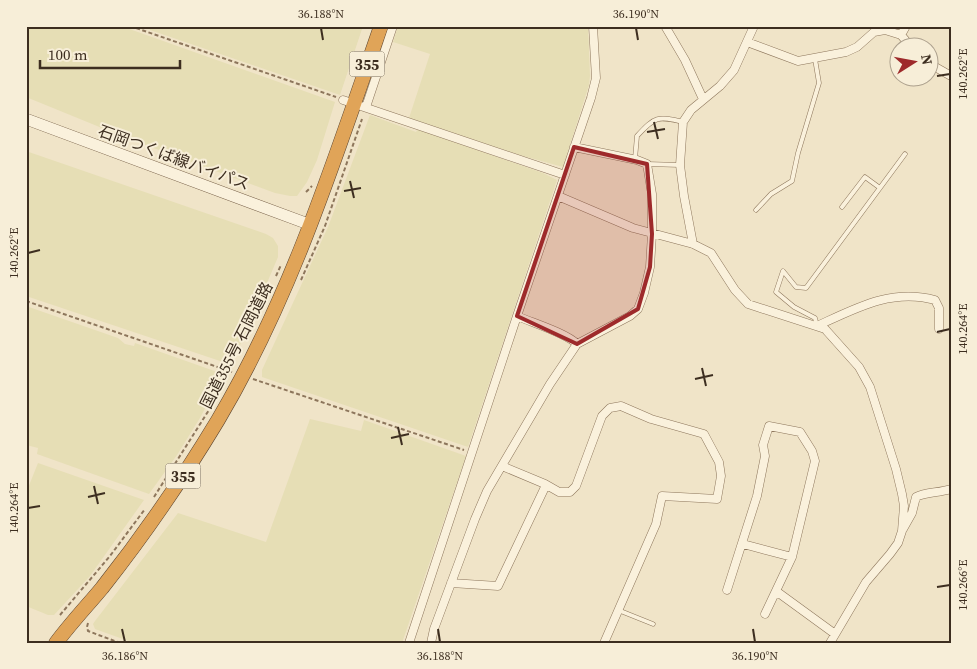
<svg xmlns="http://www.w3.org/2000/svg" width="977" height="669" font-family="'Source Serif 4','Noto Sans JP',serif">
<style>
.farmland{fill:#e6deb5}
.lines{fill:none;stroke-linecap:round;stroke-linejoin:round}
.lane-casing{stroke:#8d765c;stroke-width:5}
.street-casing{stroke:#8d765c;stroke-width:9}
.secondary-casing{stroke:#6f573f;stroke-width:12}
.highway-casing{stroke:#5b4430;stroke-width:15}
.path{stroke:#8d765c;stroke-width:2;stroke-dasharray:4 2.5;stroke-linecap:butt}
.lane{stroke:#faf1dc;stroke-width:4}
.street{stroke:#faf1dc;stroke-width:8}
.secondary{stroke:#faf1dc;stroke-width:11}
.highway{stroke:#e0a458;stroke-width:14}
.marked{fill:#9e2a2b;fill-opacity:0.2;stroke:#9e2a2b;stroke-width:4;stroke-linejoin:round}
.ticks{fill:none;stroke:#3d2e20;stroke-width:2}
.labels{text-anchor:middle;dominant-baseline:central;stroke-width:4;stroke-linejoin:round;paint-order:stroke}
.shield{fill:#f7eed8;stroke:#756857;stroke-width:1}
.shield-label{font-size:15px;font-weight:bold;fill:#3d2e20}
.street-label{font-size:16px;fill:#3d2e20;stroke:#f7eed8}
.neatline{fill:none;stroke:#3d2e20;stroke-width:2}
.ticks-label{font-size:12px;text-anchor:middle;fill:#3d2e20}
</style>
<rect width="100%" height="100%" fill="#f0e4c8"/>
<path class="farmland" d="M26,26H121L335,102L317,160L307,182L297,196H290L275,193L124,137L26,97Z
M149,26H363L340,95L150,30Z
M398,26H588L590,76L589,85L563,167L516,154L409,118L430,54L393,42Z
M370,115L416,132L418,129L543,173L557,180L468,447L262,377V370L328,227Z
M26,151L266,234L273,238L278,246V257L245,335L232,361L229,364L26,296Z
M26,306L118,338L125,344L134,346L135,343L223,374L200,418L177,455L149,494L37,454L38,448L26,445Z
M310,419L361,431L364,420L466,456L402,643H134L95,629L93,624L95,621L178,513L266,542Z
M38,463L144,500L90,576L54,615H48L26,606V493Z"/>
<g class="lines">
<defs>
<path id="lane" d="M635,159L637,136C655,116 658,116 683,122
M647,164L680,165
M842,207L865,177L880,188
M756,210L771,194L792,181L798,153L819,83L815,59
M817,326L815,318L794,307L776,292L783,271L796,287L806,288L905,154
M618,610L653,624"/>
<path id="street" d="M665,26L685,60L703,99
M901,35L906,26
M747,42L798,61L846,52L857,47L874,32L885,30L901,35L912,48
M930,64L951,76
M343,100L565,175
M366,107L393,26
M558,196L633,228L693,244L711,253L735,290L748,304L825,329L859,367L870,387L896,469L902,494L904,506L902,531L898,543L890,554L866,582L830,643
M693,244L684,196L680,165L683,122L691,110L720,86L734,70L754,26
M517,316C533,323 566,333 577,344
M817,326C856,308 892,288 935,300L939,308V329
M502,466L545,484L559,492H570L576,486L602,416L610,408L621,406L651,419L704,434L719,462L721,476L717,499L662,496L656,524L604,643
M903,529L912,513L916,497C925,492 939,493 951,489
M743,544L792,557
M451,583L498,586L546,485
M727,590L757,496L765,456L763,445L769,426L800,432L812,451L815,461L792,557L765,614
M776,591L835,634
M409,643L517,316L591,98L596,78L593,26
M431,643L434,629L475,519L487,491L550,384L577,344L630,316L638,309L644,293L650,267L652,234V194L647,164L637,160L574,147"/>
<path id="secondary" d="M26,119L311,225"/>
<path id="highway" d="M56,643C70,624 87,606 102,588C144,535 183,478 218,420C291,297 334,161 381,26"/>
</defs>
<use href="#lane" class="lane-casing"/>
<use href="#street" class="street-casing"/>
<use href="#secondary" class="secondary-casing"/>
<use href="#highway" class="highway-casing"/>
<path class="path" d="M130,26L336,97
M306,192L312,186
M276,276L281,265
M301,280L325,226L362,119
M26,301L232,372
M253,379L464,450
M154,497L214,402
M60,615L110,556L145,509
M88,623L87,627L88,631L120,643"/>
<use href="#lane" class="lane"/>
<use href="#street" class="street"/>
<use href="#secondary" class="secondary"/>
<use href="#highway" class="highway"/>
</g>
<path class="marked" d="M574,147L647,164L652,234L650,267L638,309L577,344L517,316Z"/>
<path class="ticks" d="M321,28L323,40M636,28L638,40M937,76L950,74M654,122L658,139M647,132L665,129M350,181L354,198M344,191L361,188M28,253L40,250M937,332L950,329M702,368L706,386M695,379L713,375M398,427L402,445M391,438L409,434M94,486L98,504M88,497L105,493M28,508L40,506M937,587L950,585M122,629L125,642M438,629L440,642M753,629L755,642"/>
<g class="labels">
<g class="shield">
<rect x="349.5" y="51.5" width="35" height="25" rx="4"/>
<rect x="165.5" y="463.5" width="35" height="25" rx="4"/>
</g>
<g class="shield-label">
<text x="367" y="64">355</text>
<text x="183" y="476">355</text>
</g>
<g class="street-label">
<text transform="translate(174 157) rotate(20)">石岡つくば線バイパス</text>
<text transform="translate(236 345) rotate(-63)">国道355号 石岡道路</text>
</g>
</g>
<rect width="977" height="669" fill="none" stroke="#f7eed8" stroke-width="55"/>
<g transform="translate(914 62) rotate(79)"><circle r="24" fill="#f7eed8" stroke="#ada18e"/>
<path d="M0-4L9 19L0 12L-9 19Z" fill="#9e2a2b"/>
<text y="-8" font-size="14" font-weight="bold" text-anchor="middle" fill="#3d2e20">N</text>
</g>
<path d="M40 60v8h140v-8" fill="none" stroke="#3d2e20" stroke-width="2.5"/>
<text x="48" y="60" font-size="15" fill="#3d2e20" stroke="#f7eed8" stroke-width="4" paint-order="stroke">100 m</text>
<rect x="28" y="28" width="922" height="614" class="neatline"/>
<g class="ticks-label">
<text x="321" y="18">36.188°N</text>
<text x="636" y="18">36.190°N</text>
<text transform="translate(963 74) rotate(-90)" y="4">140.262°E</text>
<text transform="translate(14 253) rotate(-90)" y="4">140.262°E</text>
<text transform="translate(963 329) rotate(-90)" y="4">140.264°E</text>
<text transform="translate(14 508) rotate(-90)" y="4">140.264°E</text>
<text transform="translate(963 585) rotate(-90)" y="4">140.266°E</text>
<text x="125" y="660">36.186°N</text>
<text x="440" y="660">36.188°N</text>
<text x="755" y="660">36.190°N</text>
</g>
</svg>
